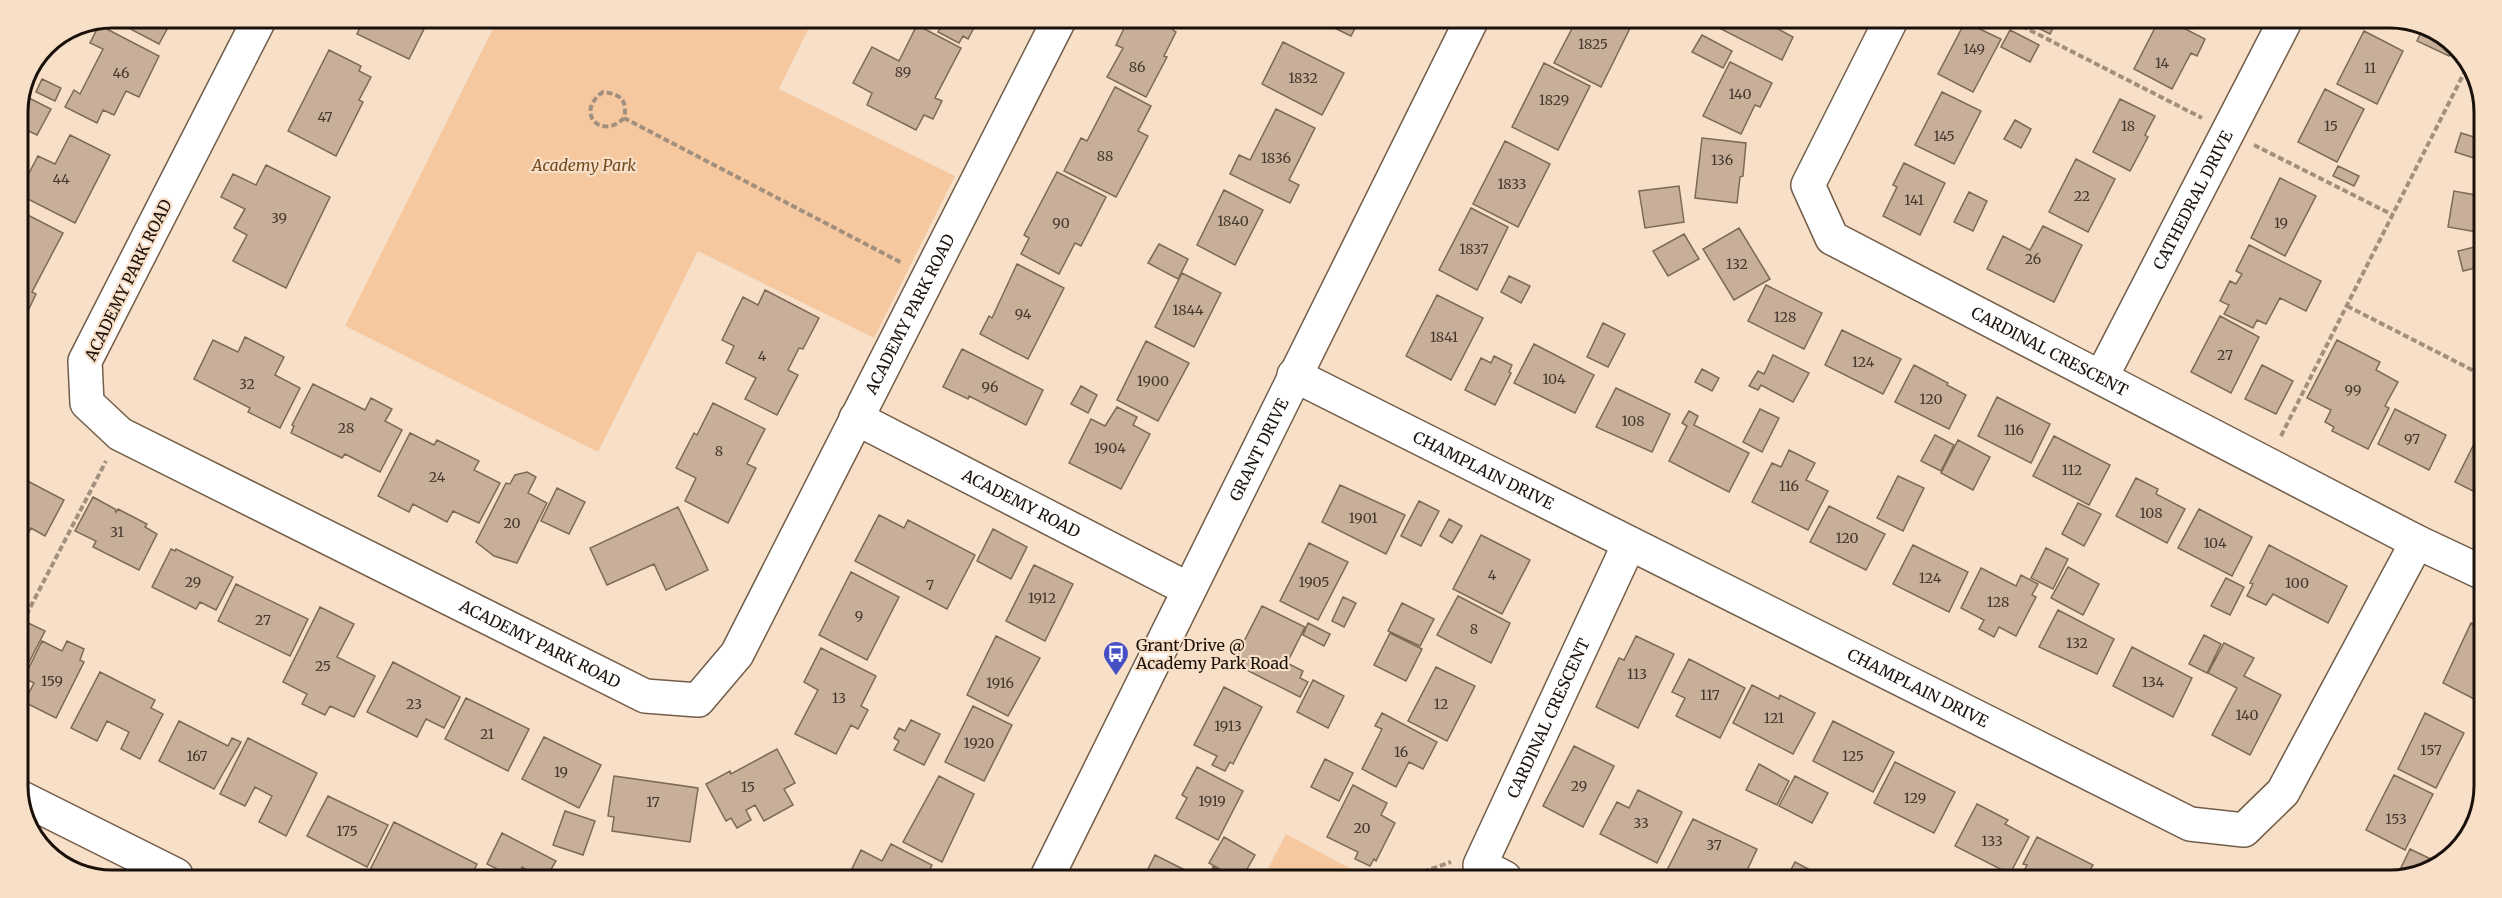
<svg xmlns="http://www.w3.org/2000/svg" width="2502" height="898" font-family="Merriweather,serif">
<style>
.green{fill:#f5c89f}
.building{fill:#c7af99;stroke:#7e6955;stroke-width:1.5}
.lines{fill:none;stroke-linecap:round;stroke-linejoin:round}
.minor-casing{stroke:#725d49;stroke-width:36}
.path{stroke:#a2907f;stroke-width:4;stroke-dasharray:6 3;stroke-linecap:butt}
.minor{stroke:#fff;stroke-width:33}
.labels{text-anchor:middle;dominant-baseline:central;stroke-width:4.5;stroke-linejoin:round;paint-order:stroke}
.number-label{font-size:14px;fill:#45382e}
.park-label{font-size:16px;font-style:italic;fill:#744a1e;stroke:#f7dfc8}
.street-label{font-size:16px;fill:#1a110a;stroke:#f7dfc8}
.poi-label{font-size:16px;fill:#1a110a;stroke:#f7dfc8;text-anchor:start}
.rim{fill:none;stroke:#1a110a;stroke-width:3}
</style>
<rect width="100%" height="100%" fill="#f7dfc8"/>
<path class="green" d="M498,19H813L779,89L955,176L874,338L698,251L598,452L345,326Z
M1286,834L1368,878H1263Z"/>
<path class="building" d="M124,18H173L159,44L121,24Z
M364,19H429L409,59L357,34Z
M931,20H978L968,39L963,36L959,43L938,32L942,25Z
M1128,20H1178L1173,30L1176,32L1164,56L1167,57L1146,97L1107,77L1123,48L1116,45Z
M1320,21H1359L1351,36Z
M1576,21H1626L1632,24L1601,87L1554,63Z
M1725,21L1771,22L1769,24L1793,37L1782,60L1721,29Z
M1965,22L2001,39L1973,92L1938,74Z
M2026,22H2056L2050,34Z
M2158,22H2172L2205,39L2197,56L2191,53L2172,89L2134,69Z
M99,25L159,56L139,97L126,91L114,115L103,110L97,123L65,107L74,90L80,94L103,49L90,43Z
M917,25L961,48L935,98L942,101L933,119L924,115L916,130L867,105L872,93L853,83L872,47L899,61Z
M2424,26L2453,47L2449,56L2417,41Z
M2010,30L2039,45L2030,62L2001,47Z
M2364,31L2403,51L2377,104L2337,84Z
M1702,35L1732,51L1723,68L1692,52Z
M1283,42L1344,73L1322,115L1262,84Z
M329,50L361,66L359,71L371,77L359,100L363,102L336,156L288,131Z
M1730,62L1772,83L1760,107L1755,105L1741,134L1703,116Z
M1544,63L1590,86L1558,150L1512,127Z
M42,79L61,88L55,101L36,92Z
M1115,87L1151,106L1138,131L1148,136L1116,197L1064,171L1081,138L1087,141Z
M2325,89L2364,109L2337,162L2298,142Z
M1942,92L1981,111L1954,164L1915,145Z
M23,95L51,109L37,135L18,126V107Z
M2120,99L2155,116L2145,135L2148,137L2130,171L2093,152Z
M1276,109L1315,128L1289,180L1299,185L1290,203L1230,174L1239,155L1250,160Z
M2015,120L2031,129L2021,148L2004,139Z
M2461,133L2484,140L2483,161L2455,152Z
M70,135L110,155L75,223L18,194L38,156L55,164Z
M1702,138L1746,143L1743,176L1740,177L1737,203L1695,198Z
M1505,141L1550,164L1518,227L1473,204Z
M2076,159L2115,179L2088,232L2049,212Z
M1904,163L1945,183L1920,235L1883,216L1897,187L1893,185Z
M266,165L330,197L286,288L233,261L247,235L234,228L245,209L221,197L233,174L256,185Z
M2338,166L2359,176L2354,186L2333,176Z
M2480,169L2483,170V233L2448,227L2454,191L2476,195Z
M1057,172L1106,197L1081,246L1075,243L1059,274L1021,254L1029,238L1024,235Z
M2280,178L2316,196L2285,256L2251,238Z
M1679,186L1684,222L1645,228L1639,191Z
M1224,190L1263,210L1235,265L1197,245Z
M1969,192L1987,201L1973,231L1954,222Z
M1471,208L1508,227L1477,290L1439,270Z
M18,210L63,233L32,292L36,294L23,321L18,319Z
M2043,226L2082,245L2054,302L1987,269L2003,236L2030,250Z
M1739,228L1770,279L1734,300L1703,249Z
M1684,234L1699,259L1668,276L1653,251Z
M1159,244L1188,259L1178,279L1148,263Z
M2249,245L2321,281L2306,311L2280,298L2266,324L2257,320L2253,328L2224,314L2229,305L2220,301L2230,281L2236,284L2242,274L2236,271Z
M2483,245V266L2463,271L2458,251Z
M1017,264L1064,288L1028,359L980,334L989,316L992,318Z
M1182,273L1221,293L1194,347L1155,327Z
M1509,276L1530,286L1521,303L1501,292Z
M1766,285L1822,313L1804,349L1748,321Z
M765,290L819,318L803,349L799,348L788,370L798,375L777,415L745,399L756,378L726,363L734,346L722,340L743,297L758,305Z
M1437,295L1483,318L1451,380L1406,356Z
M2220,316L2259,337L2231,393L2191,372Z
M1603,323L1625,334L1608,367L1587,357Z
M1842,330L1901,359L1883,394L1825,365Z
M245,337L284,357L275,375L300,388L280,428L248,412L250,408L194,379L213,340L238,352Z
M2337,340L2380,362L2376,370L2398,382L2385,406L2389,408L2368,449L2332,431L2334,427L2325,422L2331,410L2307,398Z
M1146,341L1189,363L1158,421L1117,400Z
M1534,344L1594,375L1575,413L1514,383Z
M962,349L1043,390L1026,425L969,396L968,399L943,387Z
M1773,355L1809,373L1793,402L1761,385L1758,390L1749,386L1758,371L1764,374Z
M1494,356L1512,365L1509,372L1511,373L1495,405L1465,390L1481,358L1491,363Z
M1914,365L1948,383L1947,385L1966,395L1949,429L1895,402Z
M2262,365L2293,381L2276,414L2245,399Z
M1702,369L1719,378L1712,391L1695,382Z
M313,384L365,410L371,398L392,409L385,421L402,430L380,472L345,454L342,458L291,433L294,426L292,425Z
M1081,386L1097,395L1088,413L1071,404Z
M1616,388L1670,414L1652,452L1596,427Z
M1997,397L2050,424L2031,463L1978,436Z
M713,403L765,429L747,464L756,468L728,523L685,501L696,478L676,468L694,433L697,435Z
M1117,407L1137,417L1133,425L1150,434L1121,489L1069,463L1091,419L1105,426Z
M1760,409L1779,418L1762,452L1743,442Z
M2395,409L2446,435L2429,470L2378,444Z
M1689,411L1698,416L1694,425L1749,453L1729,492L1669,461L1687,426L1682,423Z
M410,433L434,445L437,440L479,461L474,470L500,483L479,523L453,511L447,522L413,504L409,512L378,496Z
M1935,435L1954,445L1941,471L1921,461Z
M2054,436L2110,465L2089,505L2033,476Z
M1958,440L1990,457L1973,490L1941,473Z
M2473,446L2481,450V495L2455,482Z
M1789,450L1815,463L1806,480L1828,491L1808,530L1752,502L1772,463L1781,467Z
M527,472L536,477L528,493L547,503L517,563L494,556L476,542L506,483L510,484L515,475Z
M18,476L64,500L45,536L31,528L23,543L18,541Z
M1898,476L1924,488L1903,531L1877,518Z
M2136,478L2158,489L2156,494L2185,509L2167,543L2116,516Z
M1340,485L1405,515L1386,554L1322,522Z
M557,488L585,502L569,534L541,521Z
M93,497L115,509L116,512L118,509L147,524L145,527L157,534L139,570L93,547L96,541L75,531Z
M1419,501L1439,511L1421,546L1401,536Z
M2078,503L2101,514L2084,546L2062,534Z
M1829,506L1885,534L1866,570L1810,542Z
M678,507L708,570L666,590L654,564L607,585L590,548Z
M2199,509L2252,537L2232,576L2178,548Z
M879,515L904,528L908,520L975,555L947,609L855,561Z
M1449,519L1462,526L1452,543L1440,536Z
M993,529L1027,547L1011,579L977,561Z
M1481,535L1530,560L1502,614L1453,589Z
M1309,543L1348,562L1318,620L1280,601Z
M1913,545L1968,572L1949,612L1893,584Z
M2269,545L2347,586L2328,623L2273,594L2266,605L2247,596L2253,584L2250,583Z
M2046,548L2068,559L2053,589L2031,578Z
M171,549L175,551L176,549L233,577L216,610L200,602L196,609L152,587Z
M1034,565L1073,584L1045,641L1006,621Z
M2068,567L2099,584L2083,615L2051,598Z
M1981,568L2016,586L2021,575L2038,584L2032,595L2036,597L2016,636L1999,627L1994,637L1979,629L1984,620L1961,608Z
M851,572L899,597L867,660L819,635Z
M2226,578L2244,587L2230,615L2211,606Z
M236,584L308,619L290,656L218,621Z
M1458,596L1510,623L1491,663L1437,635Z
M1343,597L1356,603L1344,627L1332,621Z
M1402,603L1434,619L1420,646L1388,631Z
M1262,606L1305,627L1287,663L1303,671L1300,678L1308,682L1300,697L1233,663Z
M320,607L354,624L337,657L375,676L354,717L330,706L325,715L302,704L307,694L283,682Z
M2058,610L2114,639L2097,674L2039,647Z
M24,621L45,631L26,668L18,665V632Z
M1308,623L1330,634L1324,646L1303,635Z
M2471,623L2480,628L2478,701L2443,683Z
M1390,633L1422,649L1406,681L1374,665Z
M2204,635L2221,644L2207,673L2189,664Z
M996,636L1040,658L1008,716L967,695Z
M1636,636L1674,654L1638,728L1596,707L1619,658L1624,660Z
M42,641L62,651L67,641L84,649L80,660L84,662L56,718L24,702L34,683L24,678Z
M2224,643L2254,658L2244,676L2281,695L2250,755L2212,735L2237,688L2208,673Z
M2132,647L2192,678L2173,717L2113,686Z
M821,648L876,676L861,706L868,710L858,729L851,725L836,754L795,734L818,690L804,682Z
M1689,659L1745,688L1720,738L1676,716L1685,698L1672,692Z
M393,662L460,697L444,728L426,719L417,737L367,712Z
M1436,667L1475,686L1447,741L1408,721Z
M100,672L155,700L151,708L163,714L140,759L121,749L129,732L107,721L97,741L71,728Z
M1313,680L1344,696L1328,728L1297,712Z
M1752,685L1779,699L1780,695L1815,713L1793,754L1733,723Z
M1224,687L1262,707L1233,764L1230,762L1225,771L1212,765L1217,756L1194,745Z
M466,698L529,729L508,771L445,739Z
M973,706L1012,725L984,781L945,762Z
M1382,713L1437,742L1423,769L1409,762L1396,787L1362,769L1382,729L1375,726Z
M2425,713L2464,733L2436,788L2398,769Z
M911,720L940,734L924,765L894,750L899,741L894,738L899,728L905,731Z
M179,721L228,746L232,738L241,742L214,789L159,761Z
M1833,721L1894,752L1873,792L1813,761Z
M544,737L601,765L579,808L522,779Z
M248,738L317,773L286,836L259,822L272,796L255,787L245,806L220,794Z
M1574,746L1614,766L1583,827L1543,806Z
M777,749L795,783L784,789L793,805L764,821L755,805L746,810L751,820L737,828L731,818L726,821L706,784L730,771L731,774Z
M1325,759L1353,773L1339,801L1311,787Z
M1895,762L1955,792L1934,833L1874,803Z
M1759,764L1789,781L1777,805L1746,790Z
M1197,767L1243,791L1218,840L1176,818L1187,798L1182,795Z
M2394,775L2433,794L2405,850L2366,830Z
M614,776L698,788L690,842L612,831L614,817L608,816Z
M939,776L974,794L942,862L903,842Z
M1795,776L1828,793L1812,823L1779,806Z
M1353,785L1387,803L1381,815L1395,823L1376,861L1374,859L1370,866L1355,859L1358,852L1327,837Z
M1638,790L1682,812L1657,863L1600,834L1617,802L1629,808Z
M328,796L388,825L367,867L307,836Z
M1977,804L2008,820L2005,824L2029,837L2010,874L1955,846Z
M565,811L595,821L583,855L553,845Z
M1693,819L1757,849L1743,879H1716L1719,872L1715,870L1710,879L1663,878Z
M394,822L477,864L471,876H411L401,871L398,876H367Z
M502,833L556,861L547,876H539L522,867L518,876H511L487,864Z
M1224,837L1255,855L1242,878H1235L1209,863Z
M2037,837L2093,865L2085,879H2020L2027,865L2023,864Z
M891,844L932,865L926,877H853L849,875L861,850L882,861Z
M2410,849L2439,863L2396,878Z
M1155,855L1193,874L1191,877H1144Z
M1795,862L1827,879H1786Z
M1213,867L1231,878L1208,877Z
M1756,871L1772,879H1752Z
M2108,871L2124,879H2103Z
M2345,871L2363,880H2340Z"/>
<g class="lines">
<defs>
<g id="minor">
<path id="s1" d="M260,18L85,361L87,403L120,434L645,696L698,700L737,654L1059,20"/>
<path id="s2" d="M1890,22L1808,185L1832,238L2417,542L2481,572"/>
<path id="s3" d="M1294,375L2190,824L2244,830L2283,792L2417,542"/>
<path id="s4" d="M2102,376L2284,23"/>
<path id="s5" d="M856,418L1188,589"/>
<path d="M20,797L176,875"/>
<path id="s6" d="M1047,877L1471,21"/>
<path id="s7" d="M1505,878L1480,865L1629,544"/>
</g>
</defs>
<use href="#minor" class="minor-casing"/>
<path class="path" d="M2014,22L2202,118
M624,118C601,141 574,112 603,92C620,94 628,100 624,118L902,263
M2254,145L2393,215
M2347,306L2482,375
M2281,436L2468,65
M18,631L106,461
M1406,878L1451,862"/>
<use href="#minor" class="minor"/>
</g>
<defs>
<symbol id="bus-pin" viewBox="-11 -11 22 30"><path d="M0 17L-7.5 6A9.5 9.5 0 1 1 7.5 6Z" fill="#4650c5" stroke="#f7dfc8"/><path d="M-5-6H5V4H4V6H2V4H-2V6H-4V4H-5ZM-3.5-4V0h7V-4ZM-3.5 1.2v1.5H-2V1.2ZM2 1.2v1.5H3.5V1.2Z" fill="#fff"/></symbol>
</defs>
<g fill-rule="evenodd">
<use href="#bus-pin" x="1101" y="639" width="30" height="40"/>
</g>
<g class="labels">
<g class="number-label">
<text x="1593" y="44">1825</text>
<text x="1974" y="49">149</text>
<text x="2162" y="63">14</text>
<text x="1137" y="67">86</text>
<text x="2370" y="68">11</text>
<text x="903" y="72">89</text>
<text x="121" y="73">46</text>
<text x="1303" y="78">1832</text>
<text x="1740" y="94">140</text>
<text x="1554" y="100">1829</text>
<text x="325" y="117">47</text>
<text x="2128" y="126">18</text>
<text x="2331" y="126">15</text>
<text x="1944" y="136">145</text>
<text x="1105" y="156">88</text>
<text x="1276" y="158">1836</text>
<text x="1722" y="160">136</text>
<text x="61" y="179">44</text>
<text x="1512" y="184">1833</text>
<text x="2082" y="196">22</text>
<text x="1914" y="200">141</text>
<text x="279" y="218">39</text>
<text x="1233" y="221">1840</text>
<text x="1061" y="223">90</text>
<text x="2281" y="223">19</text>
<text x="1474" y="249">1837</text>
<text x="2033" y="259">26</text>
<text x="1737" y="264">132</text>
<text x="1188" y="310">1844</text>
<text x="1023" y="314">94</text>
<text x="1785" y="317">128</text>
<text x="1444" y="337">1841</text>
<text x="2225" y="355">27</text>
<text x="762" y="356">4</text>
<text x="1863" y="362">124</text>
<text x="1554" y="379">104</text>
<text x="1153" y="381">1900</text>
<text x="247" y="384">32</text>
<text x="990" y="387">96</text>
<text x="2353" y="390">99</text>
<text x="1931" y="399">120</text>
<text x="1633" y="421">108</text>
<text x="346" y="428">28</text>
<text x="2014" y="430">116</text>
<text x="2412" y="439">97</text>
<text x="1110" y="448">1904</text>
<text x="719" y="451">8</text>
<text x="2072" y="470">112</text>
<text x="437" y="477">24</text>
<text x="1789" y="486">116</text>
<text x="2151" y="513">108</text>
<text x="1363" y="518">1901</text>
<text x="512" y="523">20</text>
<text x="117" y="532">31</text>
<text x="1847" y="538">120</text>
<text x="2215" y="543">104</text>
<text x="1492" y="575">4</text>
<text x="1930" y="578">124</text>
<text x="193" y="582">29</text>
<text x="1314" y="582">1905</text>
<text x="2297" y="583">100</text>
<text x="930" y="585">7</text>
<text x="1042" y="598">1912</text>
<text x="1998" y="602">128</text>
<text x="859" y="616">9</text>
<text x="263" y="620">27</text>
<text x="1474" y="629">8</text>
<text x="2077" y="643">132</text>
<text x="323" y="666">25</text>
<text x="1637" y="674">113</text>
<text x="52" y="681">159</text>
<text x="2153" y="682">134</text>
<text x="1000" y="683">1916</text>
<text x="1710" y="695">117</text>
<text x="839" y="698">13</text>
<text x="414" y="704">23</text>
<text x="1441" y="704">12</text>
<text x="2247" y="715">140</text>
<text x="1774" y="718">121</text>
<text x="1228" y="726">1913</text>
<text x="487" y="734">21</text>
<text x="979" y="743">1920</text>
<text x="2431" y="750">157</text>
<text x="1401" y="752">16</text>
<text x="197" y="756">167</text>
<text x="1853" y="756">125</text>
<text x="561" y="772">19</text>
<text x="1579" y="786">29</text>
<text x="748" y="787">15</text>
<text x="1915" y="798">129</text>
<text x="1212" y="801">1919</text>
<text x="653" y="802">17</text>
<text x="2396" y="819">153</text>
<text x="1641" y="823">33</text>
<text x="1362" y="828">20</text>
<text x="347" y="831">175</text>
<text x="1992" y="841">133</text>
<text x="1714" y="845">37</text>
</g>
<g class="park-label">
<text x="584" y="165">Academy Park</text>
</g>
<g class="street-label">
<text stroke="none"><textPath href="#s4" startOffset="198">CATHEDRAL DRIVE</textPath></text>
<text transform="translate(128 280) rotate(-64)">ACADEMY PARK ROAD</text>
<text stroke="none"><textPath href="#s1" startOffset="1554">ACADEMY PARK ROAD</textPath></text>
<text stroke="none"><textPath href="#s2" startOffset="486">CARDINAL CRESCENT</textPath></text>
<text stroke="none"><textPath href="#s6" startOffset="477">GRANT DRIVE</textPath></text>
<text stroke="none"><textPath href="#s3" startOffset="212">CHAMPLAIN DRIVE</textPath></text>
<text stroke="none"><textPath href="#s5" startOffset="186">ACADEMY ROAD</textPath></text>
<text stroke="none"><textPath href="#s1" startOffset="942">ACADEMY PARK ROAD</textPath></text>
<text stroke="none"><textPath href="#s3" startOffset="698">CHAMPLAIN DRIVE</textPath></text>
<text stroke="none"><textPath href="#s7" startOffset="190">CARDINAL CRESCENT</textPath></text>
</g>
<g class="poi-label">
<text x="1136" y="645">Grant Drive @<tspan x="1136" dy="18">Academy Park Road</tspan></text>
</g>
</g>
<path d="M0 0H2502V898H0ZM112 28H2390A84 84 0 0 1 2474 112V786A84 84 0 0 1 2390 870H112A84 84 0 0 1 28 786V112A84 84 0 0 1 112 28Z" fill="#f7dfc8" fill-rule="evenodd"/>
<path class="rim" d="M112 28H2390A84 84 0 0 1 2474 112V786A84 84 0 0 1 2390 870H112A84 84 0 0 1 28 786V112A84 84 0 0 1 112 28Z"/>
</svg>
